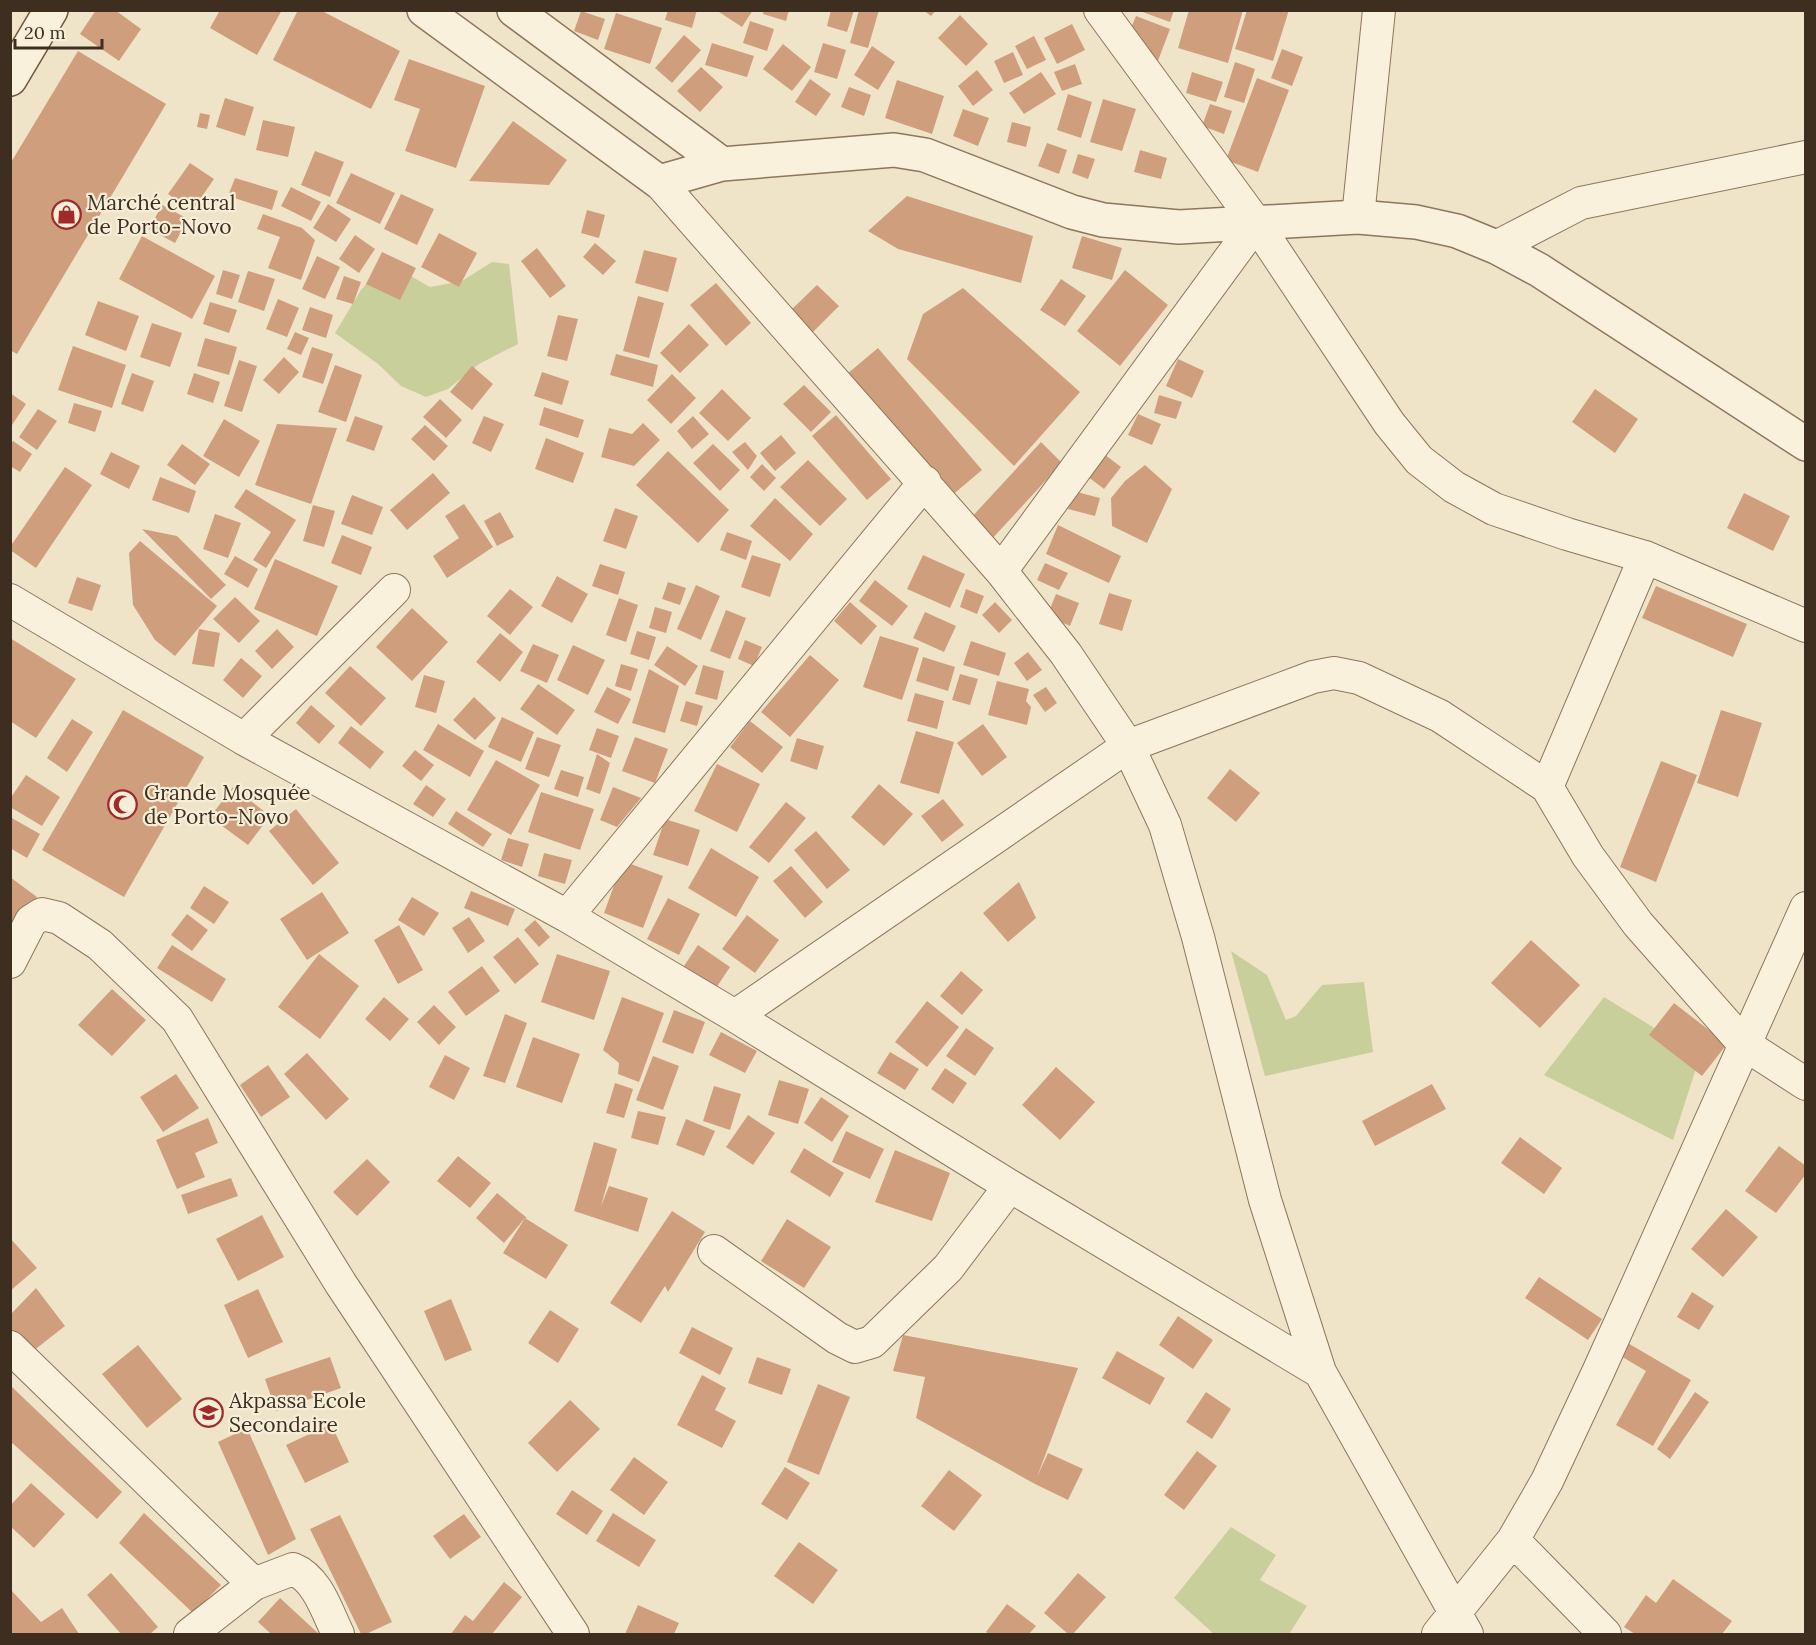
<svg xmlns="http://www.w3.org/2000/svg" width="1816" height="1645" font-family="Lora,serif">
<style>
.green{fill:#c9cf9b}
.building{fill:#cf9f7d}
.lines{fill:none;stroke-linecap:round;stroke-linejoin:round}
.minor-casing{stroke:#8d765c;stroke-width:34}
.tertiary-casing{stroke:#8d765c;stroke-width:36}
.secondary-casing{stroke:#6f573f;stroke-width:36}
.minor{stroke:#faf1dc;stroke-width:32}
.tertiary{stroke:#faf1dc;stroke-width:33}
.secondary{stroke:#faf1dc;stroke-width:33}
.labels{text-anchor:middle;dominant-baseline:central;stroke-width:4.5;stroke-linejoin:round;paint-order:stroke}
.poi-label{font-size:21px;fill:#3d2e20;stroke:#f7eed8;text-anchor:start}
</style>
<rect width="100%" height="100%" fill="#f0e4c8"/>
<path class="green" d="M492,262L509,264L518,344L479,364L448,389L426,397L401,386L378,364L335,333L361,290L382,266L409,275L430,287L462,281Z
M1231,951L1267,975L1286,1020L1296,1016L1322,985L1364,982L1373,1052L1265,1076Z
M1604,997L1700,1056L1673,1140L1544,1075Z
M1231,1527L1276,1555L1260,1580L1307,1606L1289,1634H1214L1174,1598Z"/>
<path class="building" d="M96,10H115L141,29L119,61L80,34Z
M220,10H282L257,55L210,28Z
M298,10H320L400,51L371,109L273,60Z
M668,10H697L692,28L665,20Z
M720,10H753L742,27L719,12Z
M764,10H789L786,21L763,14Z
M831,10H854L847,32L827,26Z
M859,10H879L868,48L850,43Z
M923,10H936L931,16Z
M1137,10H1174L1170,22Z
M1189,10H1243L1228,63L1178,48Z
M1247,10H1289L1273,61L1235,49Z
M581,11L605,19L598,40L574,31Z
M616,13L662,28L650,64L604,49Z
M960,15L988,44L966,66L938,38Z
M1136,16L1170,29L1156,66L1131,28Z
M750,21L774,29L767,51L743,43Z
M1072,24L1085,50L1057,64L1044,38Z
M684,35L701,50L672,83L655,68Z
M1034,36L1046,60L1027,69L1015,46Z
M712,43L754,56L747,77L705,65Z
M823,43L846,50L837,79L814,72Z
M783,44L811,67L792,91L763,69Z
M872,46L895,62L878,90L854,75Z
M1282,49L1303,57L1292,86L1271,78Z
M78,51L166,104L17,354L10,350V164Z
M1013,52L1023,75L1004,83L994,61Z
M409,59L485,86L456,168L405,151L420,109L394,100Z
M1235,62L1255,69L1244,103L1224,97Z
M1075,64L1082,84L1062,91L1054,72Z
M701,67L723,87L700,112L677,91Z
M977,70L993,90L973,106L958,86Z
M1041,72L1056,94L1024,114L1009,93Z
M1192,72L1223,82L1216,102L1186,93Z
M1257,78L1289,90L1258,172L1226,160Z
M810,79L831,94L816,116L795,102Z
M897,80L944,96L932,134L885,118Z
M849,87L871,95L864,116L841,107Z
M1068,94L1092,102L1081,138L1057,130Z
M225,98L254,107L245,136L216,127Z
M1103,99L1136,109L1122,151L1090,142Z
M1210,104L1232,111L1224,134L1202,126Z
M963,109L989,118L978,146L953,136Z
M200,113L210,115L207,129L197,127Z
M263,120L295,127L288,157L256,150Z
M513,121L567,160L549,185L469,181Z
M1012,122L1031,127L1026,147L1007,142Z
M1047,143L1067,150L1059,174L1038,166Z
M1140,150L1167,158L1161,179L1134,172Z
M315,151L344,162L330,197L301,185Z
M1078,154L1095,159L1088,179L1072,173Z
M190,163L214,179L192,211L168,194Z
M351,173L395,193L380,224L336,203Z
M235,178L278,191L272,210L228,196Z
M291,187L321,202L311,221L281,206Z
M401,194L434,209L417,245L384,229Z
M907,196L1033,236L1021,283L898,249L868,231Z
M328,204L351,219L336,242L313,228Z
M162,205L188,219L175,243L149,229Z
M587,210L605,215L599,238L581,233Z
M263,214L302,228L315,240L301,280L268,268L280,237L257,229Z
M439,233L477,253L459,287L421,267Z
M355,235L375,249L359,273L339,259Z
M142,236L215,276L192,319L119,279Z
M1082,236L1122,248L1112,280L1072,268Z
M595,243L616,261L603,275L583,257Z
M537,248L566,286L550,298L521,261Z
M644,250L677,258L668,292L635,283Z
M382,252L416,268L400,300L366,284Z
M317,256L340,267L325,299L302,289Z
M223,270L240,275L232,299L216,294Z
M1125,270L1168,305L1120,366L1077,331Z
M248,271L275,279L264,311L238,302Z
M344,276L361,282L353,304L336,299Z
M1061,279L1086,296L1065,326L1040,310Z
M716,283L751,323L726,346L690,305Z
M817,285L839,306L812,333L790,311Z
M963,288L1080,392L1014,466L907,359L923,314Z
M638,296L664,303L649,358L623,351Z
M278,299L299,308L287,337L266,329Z
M98,301L139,316L126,351L85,335Z
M210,302L237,310L229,333L203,324Z
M310,307L333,315L326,338L302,330Z
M558,315L578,319L567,361L547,356Z
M152,323L182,333L170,367L140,357Z
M689,324L709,345L680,373L660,353Z
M295,332L309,338L301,355L287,349Z
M205,338L237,347L229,375L197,366Z
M73,346L126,365L112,408L58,390Z
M312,347L333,354L323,384L302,377Z
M878,348L982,470L950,497L847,374Z
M616,354L658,365L653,387L610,375Z
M284,357L299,372L279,394L263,380Z
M1178,359L1204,371L1192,398L1166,386Z
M239,360L257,366L242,412L224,406Z
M335,365L362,375L346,422L318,412Z
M472,366L493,384L472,410L450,392Z
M542,372L569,381L562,405L534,396Z
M132,373L154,381L143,412L121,404Z
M194,373L220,382L213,403L187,394Z
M672,374L696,398L671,424L647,400Z
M804,385L831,412L811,432L783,404Z
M722,389L751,418L728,441L699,413Z
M1595,389L1638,419L1615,453L1572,422Z
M10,393L26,404L10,428Z
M1159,395L1182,402L1176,419L1154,413Z
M440,399L462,420L446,438L423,417Z
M74,403L102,411L95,432L68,423Z
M544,407L584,420L578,438L539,425Z
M38,409L57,421L37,450L19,437Z
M1138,414L1161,424L1152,445L1128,435Z
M836,415L891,479L867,500L812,436Z
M355,416L383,426L374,451L346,441Z
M484,416L504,424L491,452L472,443Z
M693,416L709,434L692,449L677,431Z
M224,419L260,441L239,477L203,456Z
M643,423L660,440L634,466L601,457L609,428L632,434Z
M277,424L337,428L311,504L255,485Z
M425,425L448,446L434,461L411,439Z
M781,435L796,453L775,471L760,453Z
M546,438L584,453L573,483L535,469Z
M13,441L32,454L20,472L10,466V445Z
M745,442L757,456L748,470L732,452Z
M1041,442L1062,463L990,541L968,521Z
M182,444L210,464L195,485L167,465Z
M713,444L740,470L720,491L693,463Z
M668,451L729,510L698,543L636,485Z
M111,452L140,466L129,489L100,474Z
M1104,454L1121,467L1104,489L1087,476Z
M808,460L847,499L820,526L780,487Z
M762,464L776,478L764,491L750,477Z
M1145,465L1172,489L1147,543L1112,526L1111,498L1125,481Z
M65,467L92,485L36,568L10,550V547Z
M433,473L450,493L407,530L390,510Z
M160,477L196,491L189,513L152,500Z
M246,489L296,520L266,568L253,560L271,532L234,507Z
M1073,491L1100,498L1095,516L1068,509Z
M1744,493L1790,516L1773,551L1727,528Z
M352,495L383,507L372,535L341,524Z
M775,498L813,534L790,561L750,526Z
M464,504L493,547L447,578L433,556L459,538L445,516Z
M313,505L335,511L324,547L303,541Z
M615,508L638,516L626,549L603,541Z
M500,512L514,537L497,546L484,521Z
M215,514L241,523L228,558L203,549Z
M1058,525L1121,556L1109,583L1046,554Z
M142,529L177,536L226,585L211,599Z
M727,532L752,541L746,560L720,550Z
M342,535L372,547L361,575L331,563Z
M140,541L217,606L175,656L155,640L133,605L129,553Z
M752,555L781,564L770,597L741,587Z
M923,555L965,574L950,608L907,589Z
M235,556L258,569L248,588L224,574Z
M275,559L338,586L317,636L254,609Z
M1045,563L1068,573L1059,590L1037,580Z
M600,564L625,572L618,595L592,586Z
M557,576L588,594L572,623L541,606Z
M77,577L101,585L92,611L68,603Z
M875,580L908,606L892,626L859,601Z
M668,582L686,588L680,605L662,599Z
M696,585L720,596L701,640L677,629Z
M1656,586L1747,624L1733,657L1642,618Z
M510,589L533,607L510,635L487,616Z
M966,589L984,596L977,614L960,607Z
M1109,593L1132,600L1122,631L1099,624Z
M1056,594L1079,603L1070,626L1047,616Z
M235,597L260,621L239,643L213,619Z
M619,598L638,605L626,642L606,635Z
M850,602L877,626L861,645L834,621Z
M995,602L1012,620L999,633L982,615Z
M655,607L672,612L666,633L649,628Z
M412,608L448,642L412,681L376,647Z
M726,610L746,618L730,659L710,651Z
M925,612L956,626L944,652L913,638Z
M199,629L220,633L214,667L192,664Z
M277,629L294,647L272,669L255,651Z
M637,631L656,637L649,660L630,654Z
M500,633L523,652L500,682L476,662Z
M880,636L919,648L902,700L863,687Z
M10,638L76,679L36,738L10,721Z
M745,640L762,647L754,666L738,659Z
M971,641L1006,653L999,676L963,665Z
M533,644L559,655L547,683L520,671Z
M573,645L605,660L588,695L557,680Z
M667,646L698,666L685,686L654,665Z
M1028,652L1042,670L1027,681L1014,663Z
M810,655L839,680L790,737L761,712Z
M923,657L955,667L948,691L916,681Z
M241,658L262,676L243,698L223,680Z
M621,664L638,669L631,691L615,686Z
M703,665L724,671L717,700L695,694Z
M350,666L386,698L361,726L325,693Z
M649,669L679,686L665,733L632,723Z
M960,674L978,679L970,705L952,700Z
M424,675L445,681L436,713L415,707Z
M997,681L1029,689L1026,701L1031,707L1027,725L988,715Z
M538,684L575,710L557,735L520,709Z
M607,687L631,699L618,724L594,712Z
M1046,687L1057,703L1045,712L1033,695Z
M915,693L944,701L937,729L907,721Z
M474,697L496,718L475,740L453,720Z
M686,701L703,706L697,726L680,721Z
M311,705L335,726L319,744L296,723Z
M123,710L204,757L124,897L42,850Z
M1721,710L1762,723L1738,797L1697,783Z
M502,717L534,732L521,762L488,747Z
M72,719L93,732L67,772L47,758Z
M750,721L783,747L762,773L730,747Z
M438,724L484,751L470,777L423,750Z
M983,724L1007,757L982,776L957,743Z
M351,726L384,752L370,769L338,743Z
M597,728L619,736L611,758L589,750Z
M916,731L954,742L939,794L900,783Z
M537,737L561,745L549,777L525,769Z
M635,737L668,749L655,783L622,771Z
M797,738L824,746L817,770L790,761Z
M415,750L434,765L421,781L402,766Z
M597,754L610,763L600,794L586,789Z
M496,760L540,785L511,835L467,810Z
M1661,761L1697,775L1656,882L1620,867Z
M717,764L760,784L737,832L694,811Z
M1230,769L1260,793L1236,822L1207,798Z
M561,770L584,777L578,797L554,789Z
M26,775L60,797L42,826L10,807V799Z
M879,784L913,814L884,846L851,817Z
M426,785L446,799L433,817L413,804Z
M233,787L270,816L248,845L210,817Z
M613,787L641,798L617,827L600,820Z
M541,792L594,809L580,850L528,832Z
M943,799L964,825L942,842L921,816Z
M786,802L806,818L769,863L749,847Z
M296,809L339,863L313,885L269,831Z
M456,811L492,834L483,847L448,824Z
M10,817L40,834L27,858L10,848Z
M665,819L700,830L688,866L653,855Z
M816,831L850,870L827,889L794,850Z
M508,838L529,844L522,867L501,860Z
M711,848L759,877L736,917L688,888Z
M544,853L572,860L565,884L538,876Z
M623,861L663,876L643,928L604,913Z
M791,866L823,902L805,918L773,881Z
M10,877L37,897L12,930L10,929Z
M1019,882L1036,918L1008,942L983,913Z
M204,886L229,902L214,924L190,908Z
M471,891L515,909L508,926L464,908Z
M322,892L349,933L307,960L280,919Z
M412,897L439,913L424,936L398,920Z
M668,898L700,914L679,955L647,939Z
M187,914L208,930L192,951L171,935Z
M747,915L779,940L755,973L722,949Z
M469,917L485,941L468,953L452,928Z
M535,920L550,937L539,947L524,930Z
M399,925L423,970L398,984L374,940Z
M518,937L539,964L515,984L493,957Z
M1531,940L1580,985L1540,1028L1491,983Z
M172,945L226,979L212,1002L157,968Z
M698,945L730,967L716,988L684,966Z
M319,954L359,986L320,1039L278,1007Z
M557,954L610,971L594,1020L541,1002Z
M482,966L500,991L466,1016L448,992Z
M961,971L983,990L962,1015L940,996Z
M112,989L146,1020L112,1056L78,1025Z
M384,997L409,1019L390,1041L365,1019Z
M622,997L664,1013L639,1082L618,1074L619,1063L603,1050Z
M927,1001L959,1027L927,1067L895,1042Z
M1674,1003L1727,1044L1702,1076L1649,1035Z
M434,1005L456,1027L439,1045L417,1022Z
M674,1010L705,1022L693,1054L662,1042Z
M505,1014L527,1023L505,1083L483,1076Z
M966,1028L994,1048L975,1076L946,1056Z
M721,1032L757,1051L745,1073L709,1055Z
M533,1037L580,1054L562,1103L516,1087Z
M890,1052L919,1069L905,1090L877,1073Z
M307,1053L349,1099L326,1120L284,1074Z
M445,1055L470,1068L454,1100L429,1087Z
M653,1056L679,1066L663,1110L636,1100Z
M268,1065L290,1097L261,1117L240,1085Z
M1056,1067L1095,1102L1060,1140L1022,1105Z
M945,1068L967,1083L953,1104L931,1089Z
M176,1074L199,1108L163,1132L140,1097Z
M779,1080L809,1089L798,1124L768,1115Z
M615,1083L633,1089L624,1118L606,1113Z
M1432,1084L1446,1109L1375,1146L1362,1121Z
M714,1086L741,1094L730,1130L703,1121Z
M821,1097L849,1116L832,1142L804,1123Z
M638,1111L666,1117L658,1145L631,1138Z
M748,1115L775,1133L753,1165L726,1147Z
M208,1118L218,1143L195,1153L205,1177L177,1189L156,1140Z
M686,1119L715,1131L704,1156L676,1145Z
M846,1131L884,1149L870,1179L832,1162Z
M1520,1137L1562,1168L1544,1194L1501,1163Z
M594,1142L617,1149L601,1206L609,1186L648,1198L638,1232L574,1211Z
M1779,1146L1806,1166V1174L1776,1213L1745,1191Z
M804,1148L844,1173L830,1197L790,1172Z
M895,1150L950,1173L932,1221L875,1202Z
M458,1156L491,1183L470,1208L437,1181Z
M367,1159L390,1182L357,1216L333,1192Z
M231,1178L238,1196L188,1214L181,1195Z
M497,1193L527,1218H525L568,1245L546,1279L503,1253L525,1218L504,1243L476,1218Z
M1726,1209L1758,1237L1723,1277L1691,1249Z
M672,1211L705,1232L668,1292L665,1286L641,1323L610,1303Z
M262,1215L284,1257L238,1281L216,1239Z
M787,1219L831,1247L804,1288L761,1261Z
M10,1238L37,1268L10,1291Z
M1539,1277L1602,1319L1588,1340L1525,1298Z
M36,1288L65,1326L28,1355L10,1335V1315Z
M258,1289L283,1342L248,1358L224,1305Z
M1692,1292L1714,1306L1699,1330L1677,1317Z
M451,1299L472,1350L445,1361L424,1311Z
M550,1310L579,1329L558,1363L528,1343Z
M1178,1316L1213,1340L1193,1369L1159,1345Z
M692,1327L733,1348L720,1375L679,1353Z
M903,1335L1078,1368L1037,1477L1048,1453L1083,1469L1068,1500L1035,1484L916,1418L925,1377L893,1371Z
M1626,1342L1691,1380L1653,1446L1616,1425L1646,1371L1619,1355Z
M138,1345L182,1399L147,1428L102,1374Z
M1117,1351L1165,1378L1150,1405L1102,1378Z
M330,1357L341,1388L276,1411L265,1379Z
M757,1357L791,1369L782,1395L748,1383Z
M702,1375L726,1388L715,1410L736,1421L722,1448L677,1425Z
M818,1384L850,1397L819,1475L787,1462Z
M12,1387L122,1492L97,1519L10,1441V1388Z
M1206,1392L1231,1409L1212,1439L1186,1422Z
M1695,1392L1709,1402L1670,1459L1657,1449Z
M570,1400L600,1429L557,1472L528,1443Z
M331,1424L349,1462L305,1483L286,1445Z
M247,1428L296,1539L268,1555L218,1442Z
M1197,1451L1217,1466L1184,1510L1164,1495Z
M634,1457L668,1482L644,1515L610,1490Z
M785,1467L810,1483L787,1520L761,1504Z
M949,1470L982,1495L954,1531L921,1506Z
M31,1483L65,1514L34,1548L10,1526V1506Z
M572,1490L603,1511L587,1535L556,1514Z
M144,1513L221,1585L193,1613L119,1543Z
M613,1513L656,1540L639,1567L596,1541Z
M464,1514L481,1537L450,1559L433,1536Z
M340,1515L392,1622L366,1634H361L310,1529Z
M799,1542L838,1570L813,1604L774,1576Z
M111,1573L158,1627L150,1634H121L87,1595Z
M1078,1573L1106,1597L1073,1634H1068L1044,1613Z
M1673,1579L1732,1621L1722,1634H1635L1624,1627L1646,1595L1656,1603Z
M504,1582L522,1597L492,1634H451L465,1615L473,1621Z
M10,1589L41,1622L62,1608L79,1634H10Z
M280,1598L319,1634H271L258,1622Z
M1007,1604L1036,1626L1029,1634H989L986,1632Z
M638,1605L679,1623L674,1634H625Z"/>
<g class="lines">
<defs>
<path id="minor" d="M1100,10L1256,223L1389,423L1419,460L1454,487L1494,509L1567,534L1645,557L1806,626
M659,182L1001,571L1066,654L1128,746L1165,825L1198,937L1265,1200L1320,1372L1467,1634
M1358,217L1379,10
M1496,247L1581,203L1806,157
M1001,571L1256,223
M10,600L244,739L567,916L735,1016L1010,1186L1320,1372
M244,739L394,590
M1547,787L1645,557
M567,916L925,482
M10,962L31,921L42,914L59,918L100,945L177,1019L341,1284L573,1634
M735,1016L1128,746L1313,677L1334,673L1359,678L1440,716L1547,787L1588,856L1638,924L1744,1044L1806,1084
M714,1251L837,1338L855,1347L872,1342L948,1268L1010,1186
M10,1347L254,1584
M1513,1540L1605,1634
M190,1634L254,1584L293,1569C318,1579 327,1612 338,1634
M1438,1634L1513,1540L1547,1481L1599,1370L1806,908"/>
<path id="tertiary" d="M424,10L659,182L722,164L894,150L925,155L1072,212L1103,220L1179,227L1358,217L1416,222L1457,231L1496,247L1539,270L1806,444
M514,10L722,164"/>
<path id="secondary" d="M10,79L51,10"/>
</defs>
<use href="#minor" class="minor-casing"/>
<use href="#tertiary" class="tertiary-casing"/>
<use href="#secondary" class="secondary-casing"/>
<use href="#minor" class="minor"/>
<use href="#tertiary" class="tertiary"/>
<use href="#secondary" class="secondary"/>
</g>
<defs>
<symbol id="shop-ring" viewBox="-11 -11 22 22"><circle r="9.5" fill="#f7eed8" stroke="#9e2a2b" stroke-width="1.5"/><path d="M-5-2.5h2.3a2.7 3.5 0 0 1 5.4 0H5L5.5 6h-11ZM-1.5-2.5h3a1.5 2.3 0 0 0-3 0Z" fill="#9e2a2b"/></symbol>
<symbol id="mosque-ring" viewBox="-11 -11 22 22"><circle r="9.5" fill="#f7eed8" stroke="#9e2a2b" stroke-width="1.5"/><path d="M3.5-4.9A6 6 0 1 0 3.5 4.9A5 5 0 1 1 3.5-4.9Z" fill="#9e2a2b"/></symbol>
<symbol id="school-ring" viewBox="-11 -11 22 22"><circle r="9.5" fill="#f7eed8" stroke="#9e2a2b" stroke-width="1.5"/><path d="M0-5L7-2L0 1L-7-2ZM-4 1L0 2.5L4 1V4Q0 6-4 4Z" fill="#9e2a2b"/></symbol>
</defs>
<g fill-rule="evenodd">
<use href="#shop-ring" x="50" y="198" width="33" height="33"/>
<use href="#mosque-ring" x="106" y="788" width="33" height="33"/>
<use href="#school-ring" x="192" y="1396" width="33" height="33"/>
</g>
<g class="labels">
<g class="poi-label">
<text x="87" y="202">Marché central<tspan x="87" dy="24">de Porto-Novo</tspan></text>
<text x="144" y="792">Grande Mosquée<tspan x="144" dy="24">de Porto-Novo</tspan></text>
<text x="229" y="1400">Akpassa Ecole<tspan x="229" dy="24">Secondaire</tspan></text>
</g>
</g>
<rect width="1816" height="1645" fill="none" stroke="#3d2e20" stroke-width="24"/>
<path d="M15 39v9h87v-9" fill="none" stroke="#3d2e20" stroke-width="3"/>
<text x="24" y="39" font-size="18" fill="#3d2e20" stroke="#f7eed8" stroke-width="4.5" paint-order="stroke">20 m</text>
</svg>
